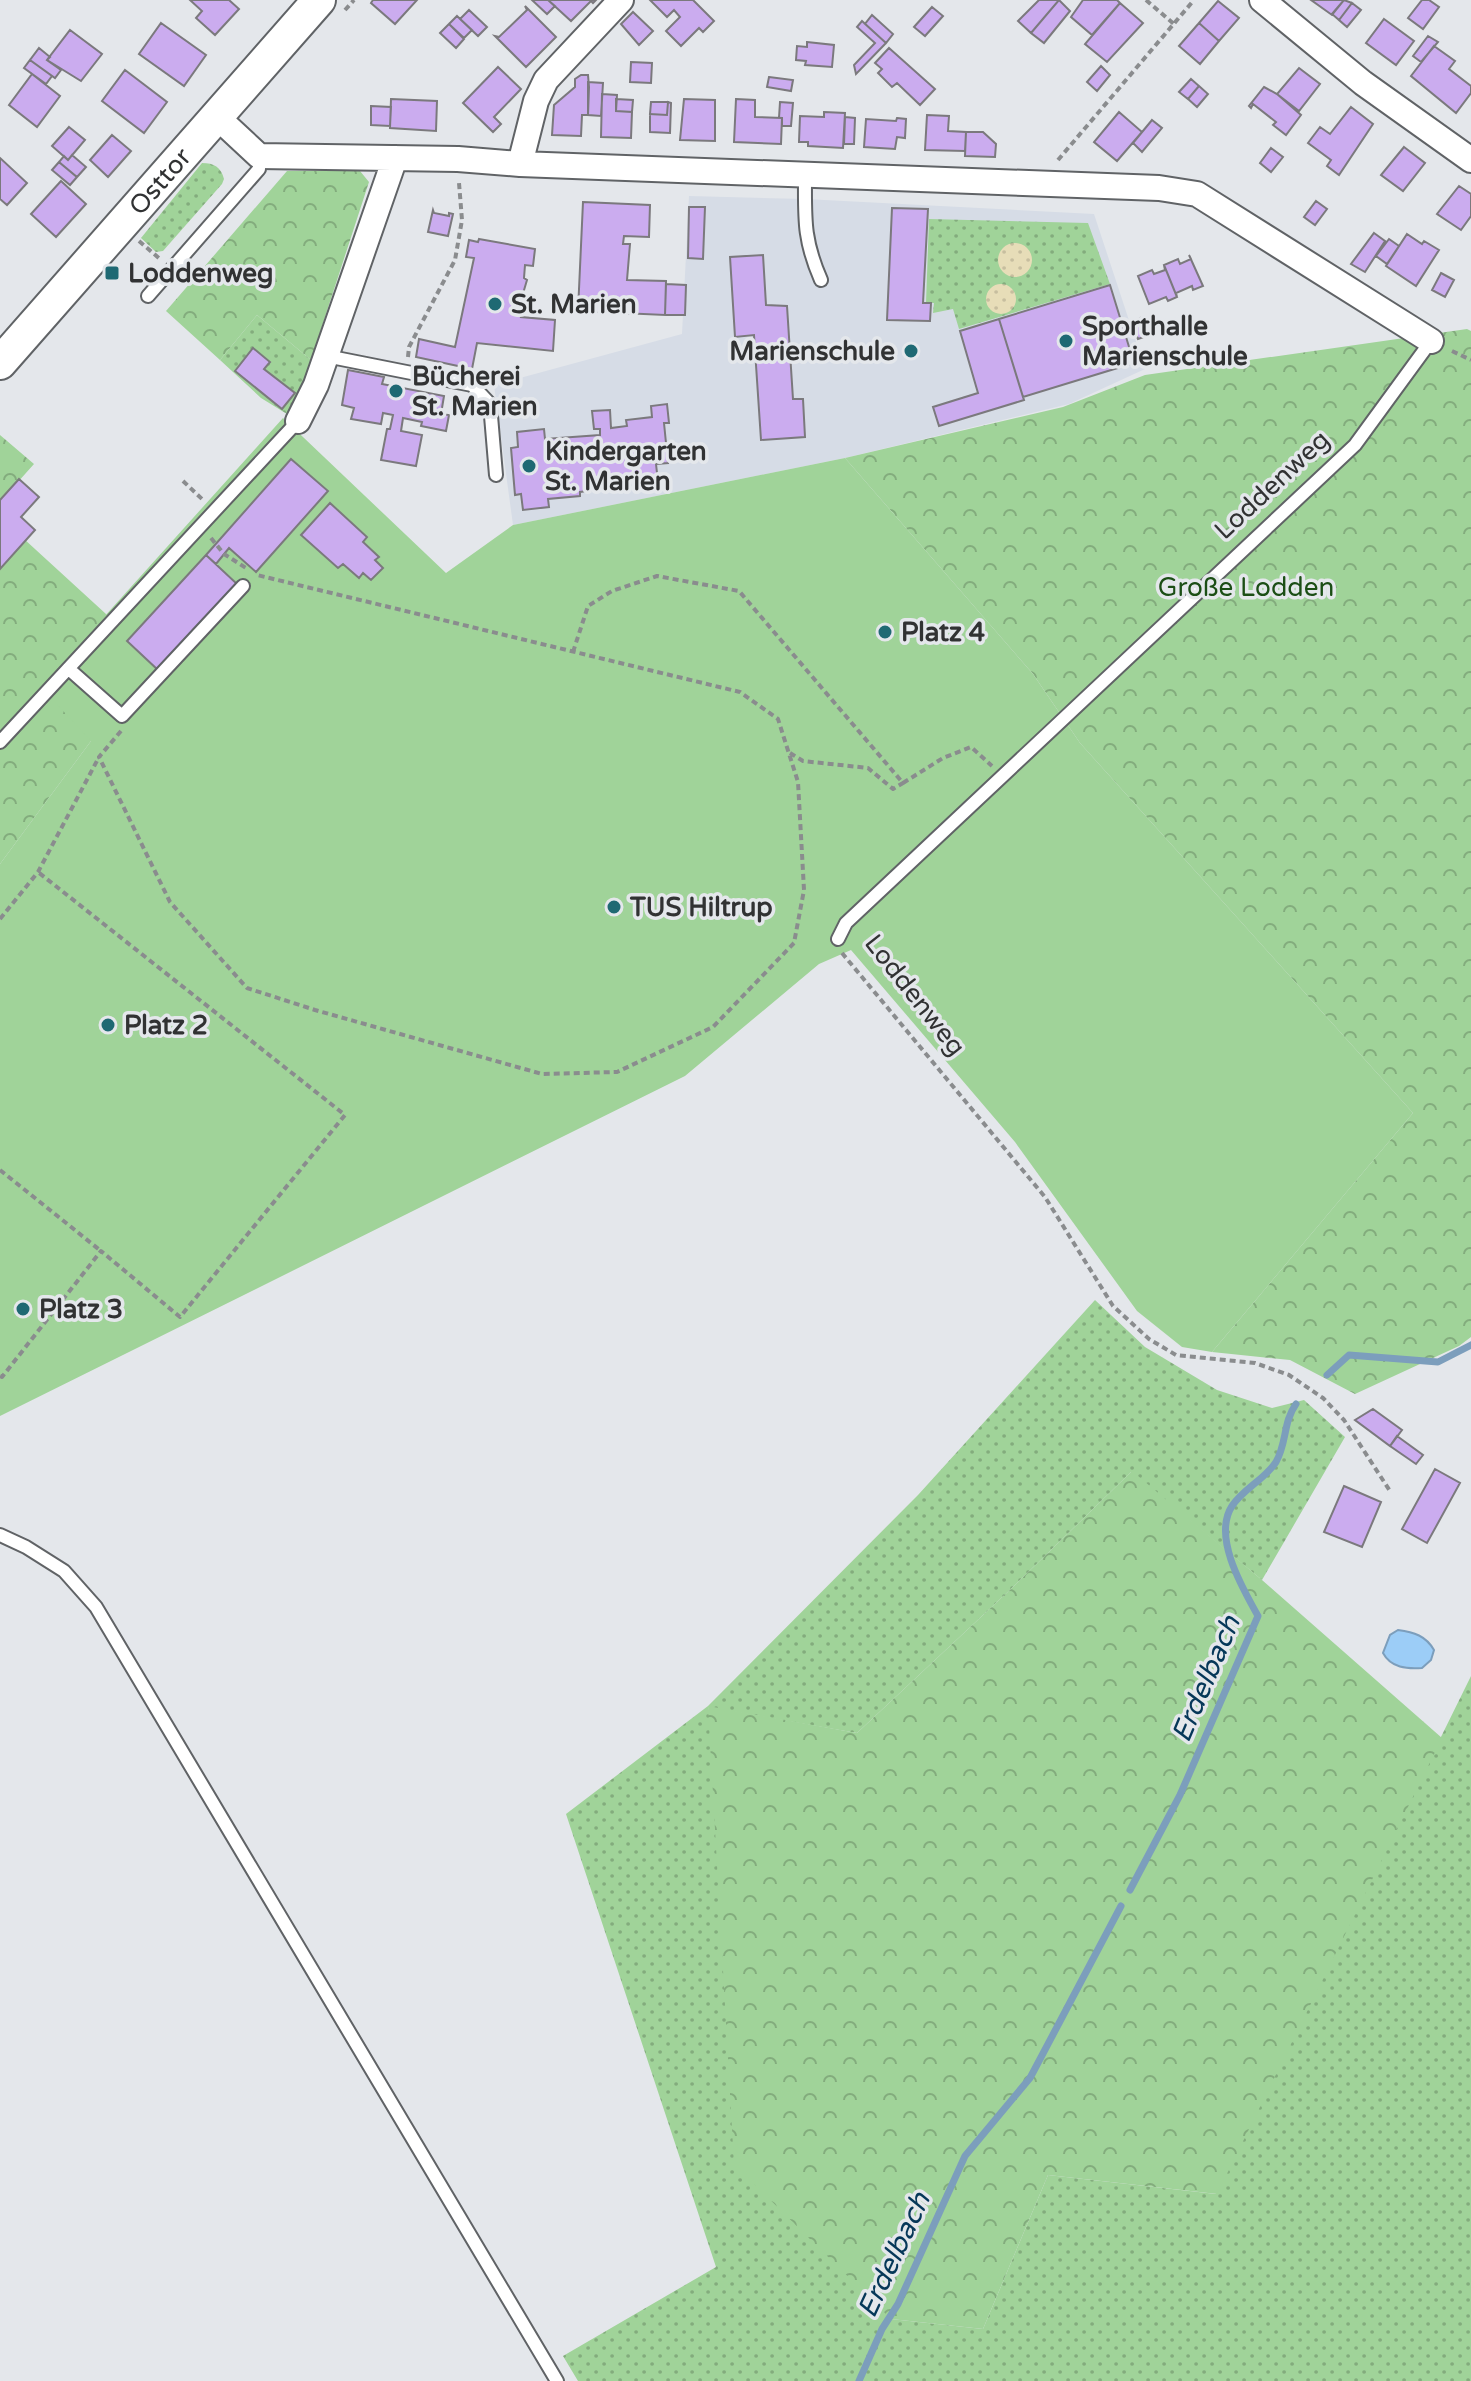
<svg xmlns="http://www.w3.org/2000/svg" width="1471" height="2381" font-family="'Varela Round',sans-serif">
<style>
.built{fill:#d6dce6}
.grass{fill:url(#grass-dots)}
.forest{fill:url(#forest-crowns)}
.sand{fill:url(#sand-dots)}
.park{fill:#a0d399}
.water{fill:#9ccdf7;stroke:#7c9ebc;stroke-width:2}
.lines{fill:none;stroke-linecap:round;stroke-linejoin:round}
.stream{stroke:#7c9ebc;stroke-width:7}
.building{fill:#cbacef;stroke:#7b797d;stroke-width:2}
.lane-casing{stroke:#606366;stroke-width:16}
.street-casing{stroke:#606366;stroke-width:28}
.secondary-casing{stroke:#606366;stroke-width:36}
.path{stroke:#8a8c8e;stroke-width:4;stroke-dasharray:6 4;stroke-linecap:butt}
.lane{stroke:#fff;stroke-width:12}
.street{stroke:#fff;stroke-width:24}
.secondary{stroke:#fff;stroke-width:32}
.poi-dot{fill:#1f6973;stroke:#e4e7eb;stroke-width:3}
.labels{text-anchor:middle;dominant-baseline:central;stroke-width:7;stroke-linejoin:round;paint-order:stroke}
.street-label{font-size:26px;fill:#313233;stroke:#e4e7eb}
.poi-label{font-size:26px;font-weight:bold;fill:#313233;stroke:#e4e7eb;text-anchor:start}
.park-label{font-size:26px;fill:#1b4e15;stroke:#e4e7eb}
.water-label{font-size:28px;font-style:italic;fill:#053758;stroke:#e4e7eb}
</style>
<defs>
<pattern id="grass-dots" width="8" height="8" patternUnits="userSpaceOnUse" patternTransform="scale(2)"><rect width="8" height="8" fill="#a0d399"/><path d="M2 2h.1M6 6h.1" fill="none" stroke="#83ac7d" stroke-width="1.8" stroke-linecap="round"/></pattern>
<pattern id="forest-crowns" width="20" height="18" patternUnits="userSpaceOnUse" patternTransform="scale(2)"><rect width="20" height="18" fill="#a0d399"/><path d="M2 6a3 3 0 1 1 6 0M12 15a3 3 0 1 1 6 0" fill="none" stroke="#83ac7d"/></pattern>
<pattern id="sand-dots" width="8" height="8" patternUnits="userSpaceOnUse" patternTransform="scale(2)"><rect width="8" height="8" fill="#e7ddb8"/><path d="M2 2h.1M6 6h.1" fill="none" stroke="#c7be9f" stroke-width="1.8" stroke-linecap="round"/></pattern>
</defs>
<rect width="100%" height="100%" fill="#e4e7eb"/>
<path class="built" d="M689,196L805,199L1094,214L1145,369L1069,404L845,458L513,525L494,385L682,334Z"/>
<path class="grass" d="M202,163C214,163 221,167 224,179L222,184L163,251L156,252L141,238Z
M929,219L1088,223L1110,284L959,329L953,309L933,313L934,303H926Z
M257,315L311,360L303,389L287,414L261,398L220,360Z
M1095,1300L1145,1347L1217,1390L1272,1408L1304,1400L1345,1437L1262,1580L1131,1472L1013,1587L857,1733L708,1707L891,2319L983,2329L1048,2175L1216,2194L1471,1676V2381H578L563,2356L716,2267L566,1814L708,1706L918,1495Z"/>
<path class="forest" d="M287,171H360L369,182L311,360L257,315L220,360L166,311Z
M1467,329L1471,331V1337L1459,1346L1355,1394L1290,1360L1212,1352L1413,1113L1080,743L1033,674L845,458L1063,407L1145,375Z
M0,435L34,464L0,502Z
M0,517L106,614L91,741L0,864Z
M1132,1471L1262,1580L1442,1738L1217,2194L1048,2175L983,2329L891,2319L734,2164L708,1706L857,1733L1013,1587Z"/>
<path class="sand" d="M998 260a17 17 0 1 1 34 0a17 17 0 1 1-34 0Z
M986 299a15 15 0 1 1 30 0a15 15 0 1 1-30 0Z"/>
<path class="park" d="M283,418L446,573L513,525L845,458L1033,674L1080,743L1413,1113L1212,1352L1182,1347L1137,1311L1015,1142L851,950L819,964L685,1076L0,1416V864L91,741L41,687Z"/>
<path class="water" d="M1398,1630C1414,1632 1426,1636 1434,1650L1431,1660L1422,1668C1407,1669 1391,1668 1383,1653L1390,1635Z"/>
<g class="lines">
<path class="stream" d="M1327,1375L1349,1355L1438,1362L1471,1345
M1130,1890L1180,1795L1258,1616C1243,1589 1212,1537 1232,1506C1243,1489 1265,1479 1276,1462C1287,1443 1283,1422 1296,1404
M859,2381L882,2329L898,2304L965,2156L1030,2078L1121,1906"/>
</g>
<path class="building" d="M190,0H229L239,9L215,35L196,18L202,11Z
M373,0H417L395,24L371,3Z
M532,0H548L555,6L547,14Z
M548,0H596L593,3L591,1L571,21Z
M650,0H693L714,21L703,32L699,28L681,46L666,31L680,17L674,10L667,17Z
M1039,0H1059L1031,33L1018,21Z
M1059,0L1070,11L1044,43L1031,33Z
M1083,0H1117L1120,3L1092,35L1071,17Z
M1311,0H1344L1332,15Z
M1344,0L1352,3L1339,20L1332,14Z
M1422,0H1429L1439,7L1423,29L1408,18Z
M1218,1L1239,18L1219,41L1199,23Z
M1120,3L1143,23L1107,62L1085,44Z
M1352,3L1361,10L1347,27L1339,20Z
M525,6L556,37L526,67L495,36L499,37L527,10Z
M932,7L943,16L925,36L914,27Z
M469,10L487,27L478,36L460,19Z
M633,12L653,31L639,45L621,24Z
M872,15L893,34L886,43L865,24Z
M457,16L472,30L464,38L449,24Z
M1384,19L1414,41L1396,65L1366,43Z
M862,21L886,43L856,74L854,65L875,43L857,27Z
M161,23L206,55L184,86L139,54Z
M1199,23L1219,41L1200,64L1179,46Z
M449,24L464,39L456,48L440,33Z
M70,30L102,54L81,81L47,60Z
M1428,36L1438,42L1421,62L1413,56Z
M807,42L834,45L832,67L805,65L806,61L796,60L797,46L807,47Z
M1434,46L1455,61L1449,69L1471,86V93L1456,113L1411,76Z
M39,48L50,57L47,60L61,70L55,78L30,60Z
M889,48L935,89L920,105L897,83L892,87L878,73L882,69L875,63Z
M30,60L52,76L46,84L24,68Z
M631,62L652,63L651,83L630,82Z
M1101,66L1110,75L1097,91L1087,82Z
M498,67L521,89L494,117L501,124L493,132L463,103Z
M1299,68L1320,84L1299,111L1277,94Z
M125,70L167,102L144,133L102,101Z
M32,74L60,96L37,127L9,105Z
M581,75H588L589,87L588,115H582L581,136L552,135L554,105L575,87V79Z
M769,77L793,80L791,91L767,87Z
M1191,79L1199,86L1188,99L1179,92Z
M588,82L603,83L601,116L588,115Z
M1199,86L1208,94L1197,107L1188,99Z
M1264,87L1277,94L1301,115L1286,135L1273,125L1276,122L1253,104L1251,108L1249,106Z
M602,94L617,95L616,111L632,112L631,138L601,137Z
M391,99L437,101L436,131L390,128Z
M616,99L633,100L632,112L616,111Z
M684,99L715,100V141L680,140Z
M736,99L755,100V117L782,118L781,144L734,142Z
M651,102H668L667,115L650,114Z
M668,102L671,103L670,133L650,132V114L667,115Z
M780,102L793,103L791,126H782V118H779Z
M371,106L391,107L390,126L371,125Z
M1351,107L1373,124L1339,175L1327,166L1331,160L1308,143L1320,127L1330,134Z
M824,112L845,113L843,148L808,146V142H799L800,116L824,117Z
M1119,112L1142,132L1117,161L1094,142Z
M927,115L949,116L948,131L966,132L965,151L925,150Z
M845,117L855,118L854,144H844Z
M897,118L906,119L905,138L897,137L895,149L864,147L866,119L896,121Z
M1152,120L1162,128L1142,152L1133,143Z
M69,127L85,140L68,160L52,146Z
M966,132H983L996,144L995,157L965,156Z
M112,135L131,151L108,177L90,160Z
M1404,147L1425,163L1403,191L1381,175Z
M1271,148L1283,157L1271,172L1260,163Z
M72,155L86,167L77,177L59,162L64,156L68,160Z
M0,158L27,183L7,205L0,199Z
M59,162L77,177L70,185L52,170Z
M61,181L86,204L56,237L31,214Z
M1459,186L1471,194V216L1461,230L1437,214Z
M1316,201L1327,209L1315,225L1304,217Z
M583,202L650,205L649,237L624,236L623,244H630L627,280L666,281L665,315L578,311Z
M689,207H705L703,259L688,258Z
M892,208L928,209L923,303H931L930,321L887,320Z
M433,210L434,213L449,216V213L453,214L448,236L428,232Z
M1374,233L1385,241L1365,272L1351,264Z
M1407,234L1422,244L1424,241L1439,250L1416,286L1386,266Z
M479,239L535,249L533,266L525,265L524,278L527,280L522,297L526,299L521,317L555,320L553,351L477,343L472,369L416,357L419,339L455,347L474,258L466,257L469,240L478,242Z
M1389,239L1399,246L1387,264L1376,256Z
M763,255L766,305L787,306L793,399H803L805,437L761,440L754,335L735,337L730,257Z
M1189,255L1203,286L1193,290L1192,286L1176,293L1177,297L1164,265L1178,259L1180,264L1191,259Z
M1164,265L1177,297L1168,301L1166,297L1149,304L1138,276L1152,270L1154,274L1165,270Z
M1441,273L1454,280L1445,297L1432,290Z
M666,284L686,285L685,315H665Z
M1110,285L1134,363L1023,397L999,319Z
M1140,318L1147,336L1138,339L1131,322Z
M999,319L1024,400L939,426L933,407L978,393L960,331Z
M253,348L270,362L264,369L295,393L282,409L235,371Z
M348,370L384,377L382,384L444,396L441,414L449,415L446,431L421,426L422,422L403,418L401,431L422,435L416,466L381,460L387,429H390L393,415L383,413L381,424L351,419L354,408L342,405Z
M667,404L669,423H664L668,463L656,464L658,482L580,492V496L548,499L549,507L523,510L521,494L515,495L511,448L518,447L517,432L544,429L545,439L600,435V429H594L592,411L610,410L611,428L627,426L626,420L652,417L651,406Z
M291,459L328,491L256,572L229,548L216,564L206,555Z
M19,479L39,497L21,517L35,530L0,569V500Z
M330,503L367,537L363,542L379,557L375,560L383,568L371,580L363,573L359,578L343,564L338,568L301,535Z
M206,555L237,584L158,670L127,641Z
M1373,1409L1402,1430L1390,1446L1355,1420Z
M1397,1436L1423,1455L1416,1464L1390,1446Z
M1435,1469L1460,1483L1427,1543L1402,1529Z
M1344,1486L1381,1502L1362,1547L1324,1532Z"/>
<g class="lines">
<defs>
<path id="lane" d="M805,175C805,218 803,239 821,280
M148,296L259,169V156
M326,356L472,385L490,404L496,475
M70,670L122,716L243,586
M0,742L298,421
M838,939L846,923L1355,445L1431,341
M0,1535L26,1547L64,1571L96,1607L557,2381"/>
<path id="street" d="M1262,0L1363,83L1471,160
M216,116L259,156L458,159L520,164L1159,188L1197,194L1431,341
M520,164L536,101L546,80L621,0
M298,421L316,385L395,158"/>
<g id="secondary">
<path id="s1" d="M0,363L319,0"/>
</g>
</defs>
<use href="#lane" class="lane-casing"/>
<use href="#street" class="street-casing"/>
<use href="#secondary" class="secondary-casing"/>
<path class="path" d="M1146,0L1174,24
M345,10L354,0
M1058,160L1194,0
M139,241L160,259
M1452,351L1471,360
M408,357L409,347L455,260L462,220L459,183
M183,481L202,499
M211,538L224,554L246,568
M573,652L588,606L612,591L657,576L739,591L903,783L943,758L971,747L992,766
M121,731L99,757L170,902L247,988L315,1010L542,1074L617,1072L713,1027L794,943L804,890L798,782L778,719L740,692L257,575
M790,753L803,761L868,768L893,789L903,783
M0,919L38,872L99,757
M842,953L1045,1197L1113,1306L1149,1339L1176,1355L1255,1363L1289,1375L1323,1398L1344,1420L1390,1491
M0,1170L101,1251
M0,1376L2,1377L101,1251L180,1317L345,1115L38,872"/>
<use href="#lane" class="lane"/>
<use href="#street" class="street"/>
<use href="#secondary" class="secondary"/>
</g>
<g class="poi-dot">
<rect x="104" y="265" width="16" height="16" rx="4"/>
<circle cx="495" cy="304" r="8"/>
<circle cx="1066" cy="341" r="8"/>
<circle cx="911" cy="351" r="8"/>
<circle cx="396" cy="391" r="8"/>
<circle cx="529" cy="466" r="8"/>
<circle cx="885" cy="632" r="8"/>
<circle cx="614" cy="907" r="8"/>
<circle cx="108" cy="1025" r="8"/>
<circle cx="23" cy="1309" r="8"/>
</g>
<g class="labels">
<g class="street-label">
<text stroke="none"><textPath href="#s1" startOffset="242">Osttor</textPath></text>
<text transform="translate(1272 485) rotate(-43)">Loddenweg</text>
<text transform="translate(915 995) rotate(52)">Loddenweg</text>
</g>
<g class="poi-label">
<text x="128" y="273">Loddenweg</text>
<text x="511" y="304">St. Marien</text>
<text x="1082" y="326">Sporthalle<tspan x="1082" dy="30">Marienschule</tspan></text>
<text x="895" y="351" text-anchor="end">Marienschule</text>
<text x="412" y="376">Bücherei<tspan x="412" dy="30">St. Marien</tspan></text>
<text x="545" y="451">Kindergarten<tspan x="545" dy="30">St. Marien</tspan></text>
<text x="901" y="632">Platz 4</text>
<text x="630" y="907">TUS Hiltrup</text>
<text x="124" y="1025">Platz 2</text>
<text x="39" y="1309">Platz 3</text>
</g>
<g class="park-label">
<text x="1246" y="587">Große Lodden</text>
</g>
<g class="water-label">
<text transform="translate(1206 1679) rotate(-67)">Erdelbach</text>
<text transform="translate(894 2255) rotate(-65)">Erdelbach</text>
</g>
</g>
</svg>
